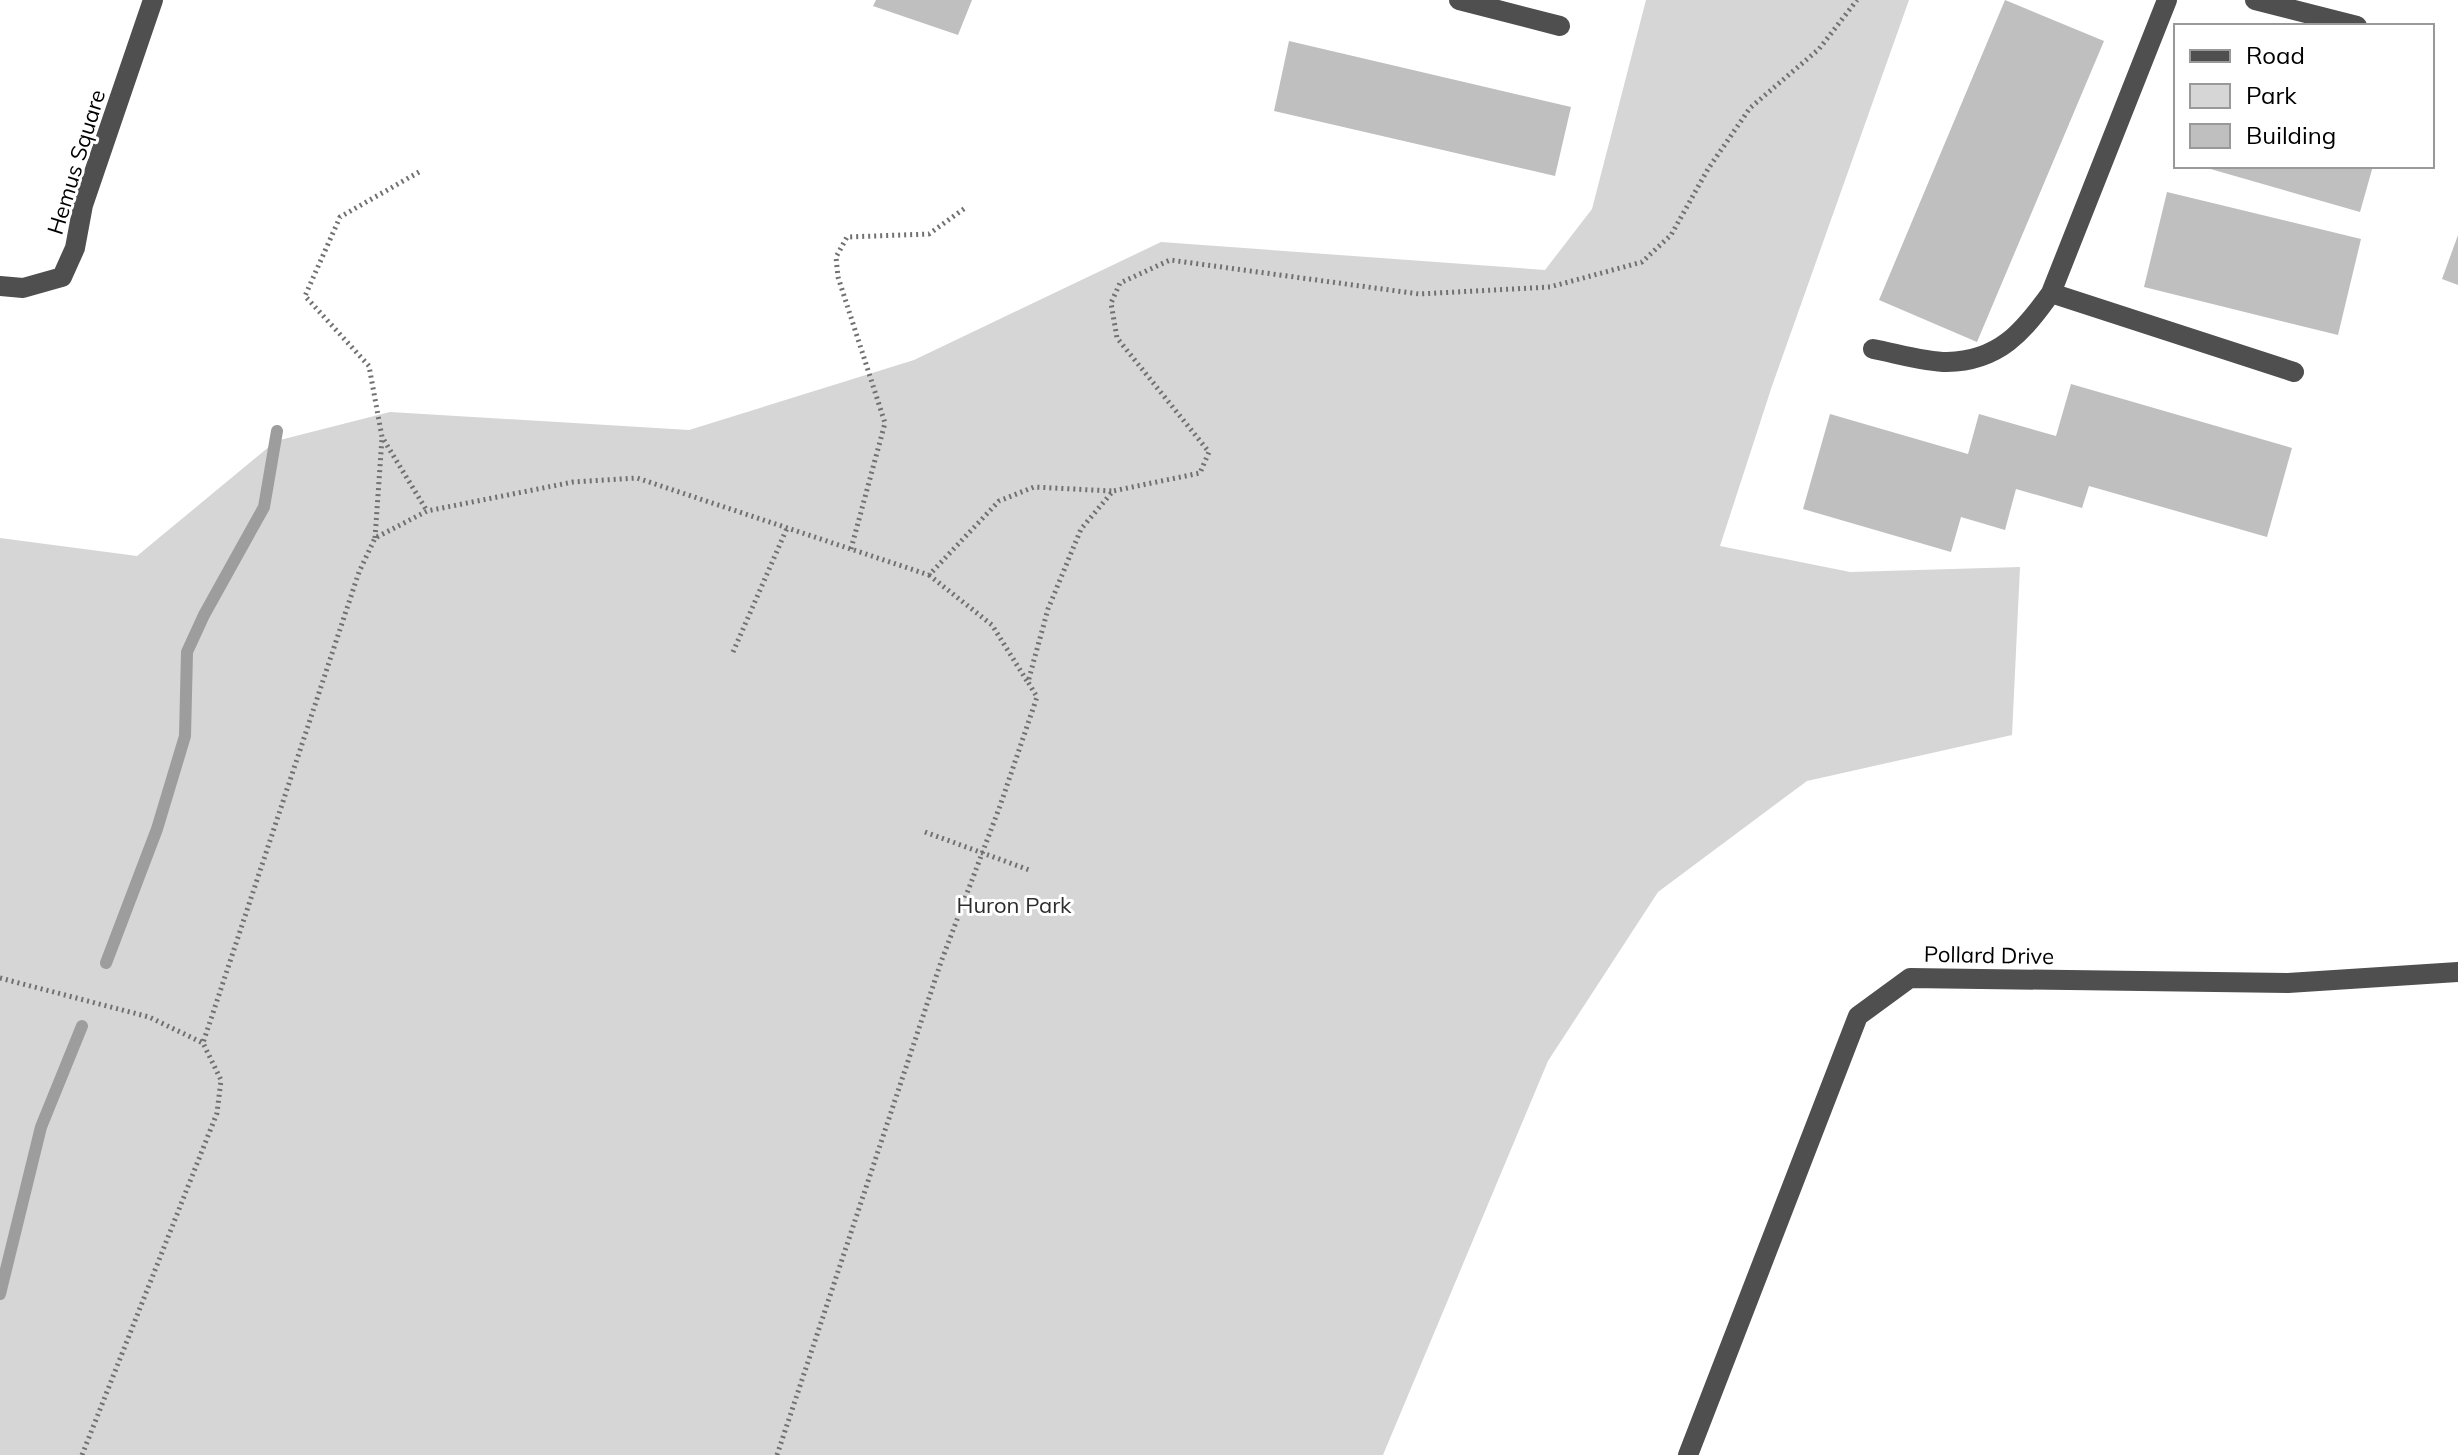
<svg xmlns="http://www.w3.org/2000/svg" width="2458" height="1455" font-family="Mulish,sans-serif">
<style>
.green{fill:#d6d6d6}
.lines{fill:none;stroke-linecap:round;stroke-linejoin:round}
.stream{stroke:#9d9d9d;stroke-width:12}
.building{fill:#bfbfbf}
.path{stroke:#717171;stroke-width:5;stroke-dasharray:2 4;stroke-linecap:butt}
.minor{stroke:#4f4f4f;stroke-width:20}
.labels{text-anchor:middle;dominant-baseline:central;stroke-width:6;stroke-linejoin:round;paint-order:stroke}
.street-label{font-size:22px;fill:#000;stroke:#fff}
.park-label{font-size:22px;fill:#2d2d2d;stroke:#fff}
</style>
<rect width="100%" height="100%" fill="#fff"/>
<path class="green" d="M1646,0H1909L1772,386L1720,546L1850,572L2020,567L2012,735L1807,781L1658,892L1548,1061L1383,1455H0V538L137,556L276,441L390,412L689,430L914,360L1161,242L1545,270L1592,209Z"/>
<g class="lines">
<path class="stream" d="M106,963L157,829L185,736L187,652L204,615L264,507L277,431
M0,1294L41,1127L82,1026"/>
</g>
<path class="building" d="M876,0H972L958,35L873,6Z
M2005,0L2104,41L1977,342L1879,300Z
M1289,41L1571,107L1555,176L1274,111Z
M2200,166H2373L2360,212Z
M2167,192L2361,239L2338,335L2144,287Z
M2458,235V285L2442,279Z
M2071,384L2292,448L2267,537L2089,486L2082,508L2016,489L2005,530L1961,517L1951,552L1803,509L1830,414L1968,454L1979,414L2056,436Z"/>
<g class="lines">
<path class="path" d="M419,172L340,217L305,296L369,366L382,437L427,511
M375,538L382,438
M851,549L885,423L838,277L836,257L847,237L929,234L965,208
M929,575L992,625L1027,681
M733,652L787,528
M925,832L1032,871
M0,978L149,1017L203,1043
M82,1455L217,1113L221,1080L203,1043L359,572L375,538L427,511L573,482L637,478L929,575L999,501L1034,487L1112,491
M777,1455L941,962L1000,806L1037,697L1028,682L1048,609L1081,529L1113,491L1200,473L1209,452L1117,338L1111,303L1120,283L1170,260L1419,294L1550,287L1642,262L1671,235L1708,169L1750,108L1819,49L1857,0"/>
<path class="minor" d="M1459,0L1560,26
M2255,0L2357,26
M0,286L23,288L62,277L75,248L83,205L153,0
M2051,293L2294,372
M1873,349C1895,353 1925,362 1947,362C1999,361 2023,332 2051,293L2167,0
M1688,1455L1858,1016L1910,978L2288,983L2458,972"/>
</g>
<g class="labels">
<g class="street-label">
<text transform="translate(76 162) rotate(-73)">Hemus Square</text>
<text transform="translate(1989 955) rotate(1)">Pollard Drive</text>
</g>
<g class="park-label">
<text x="1014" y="905">Huron Park</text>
</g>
</g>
<rect x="2174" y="24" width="260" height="144" fill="#ffffff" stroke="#999999" stroke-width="2"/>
<rect x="2190" y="50" width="40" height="12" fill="#4f4f4f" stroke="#999999" stroke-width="2"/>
<text x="2246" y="64" font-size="24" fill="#000000">Road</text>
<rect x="2190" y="84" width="40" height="24" fill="#d6d6d6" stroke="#999999" stroke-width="2"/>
<text x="2246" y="104" font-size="24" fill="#000000">Park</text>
<rect x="2190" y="124" width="40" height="24" fill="#bfbfbf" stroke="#999999" stroke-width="2"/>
<text x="2246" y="144" font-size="24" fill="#000000">Building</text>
</svg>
